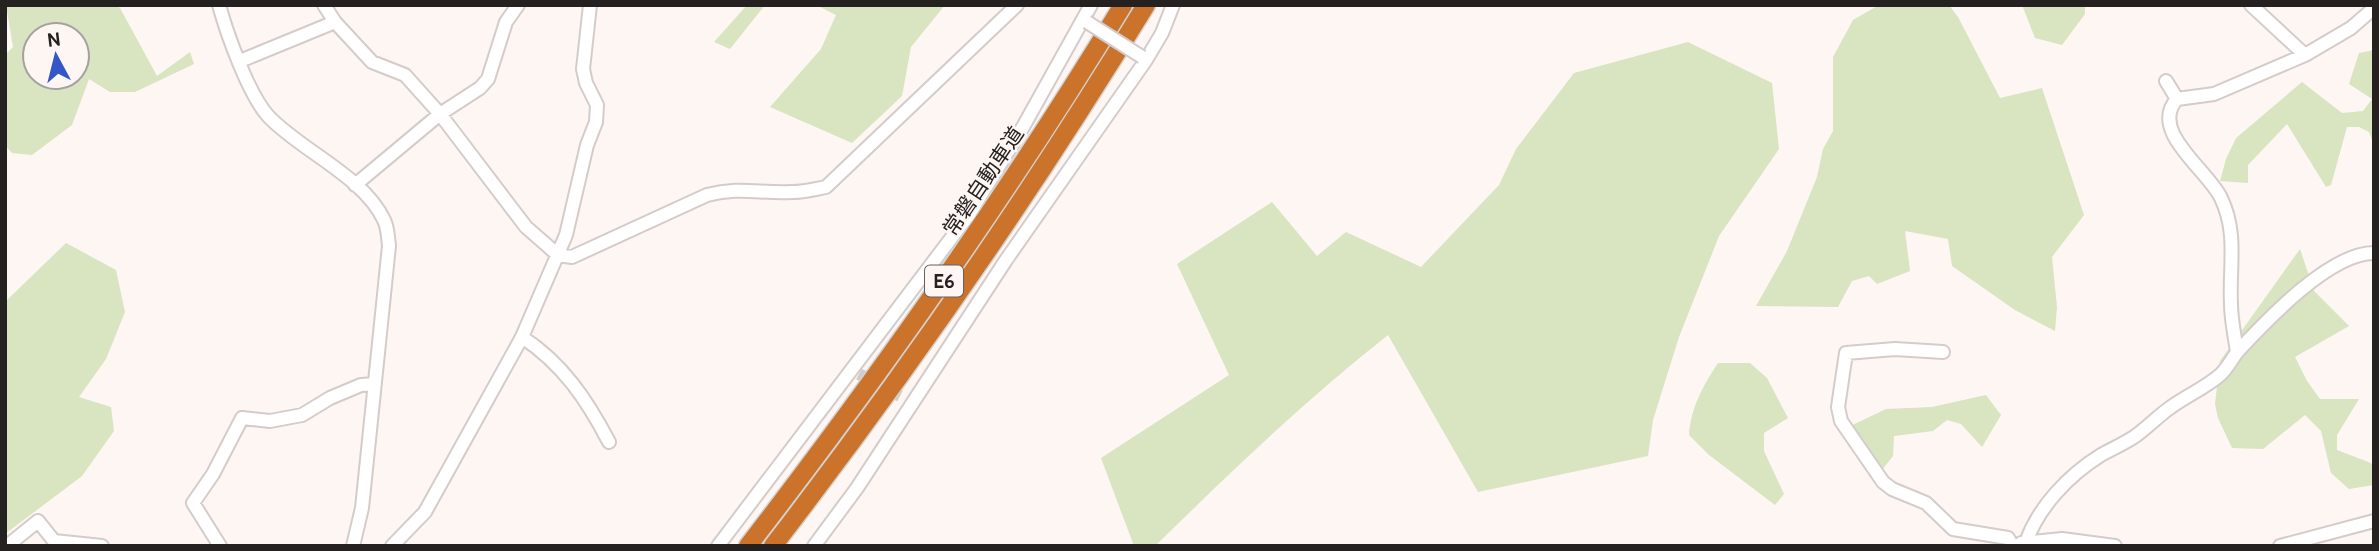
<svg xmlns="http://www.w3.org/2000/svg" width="2379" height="551" font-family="Cabin,'Noto Sans JP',sans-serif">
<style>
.green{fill:#d8e5c0;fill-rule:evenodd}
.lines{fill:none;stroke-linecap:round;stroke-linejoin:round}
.minor-tunnel{stroke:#d2cbc9;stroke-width:12;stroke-dasharray:12 6;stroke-linecap:butt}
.minor-casing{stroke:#d4ccca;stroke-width:16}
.highway-casing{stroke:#d3d3d2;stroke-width:21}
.minor{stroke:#fff;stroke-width:12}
.highway{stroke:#cc732b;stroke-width:18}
.minor-bridge-casing{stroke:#d4ccca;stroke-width:16;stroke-linecap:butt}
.minor-bridge{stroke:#fff;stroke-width:12}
.labels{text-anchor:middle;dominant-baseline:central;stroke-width:5;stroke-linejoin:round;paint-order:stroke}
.shield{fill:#fdf6f3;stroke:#65615f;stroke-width:2}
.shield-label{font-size:19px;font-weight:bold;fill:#242120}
.street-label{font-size:21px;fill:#242120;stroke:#fdf6f3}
</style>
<rect width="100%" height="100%" fill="#fdf6f3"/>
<path class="green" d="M6,5H115L120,8L157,76L190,52L194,64L135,92H110L89,79L72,125L32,155L12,153L5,145V55L13,47ZM35,35H77V77H35Z
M747,5H765L730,49L714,42Z
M816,5H945L911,47L902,96L852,143L770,107L821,49L836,15Z
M1879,5H1949L1958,17L2000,98L2042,88L2084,215L2052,257L2057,307L2055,331L2015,310L1952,266L1948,239L1905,231L1910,271L1877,284L1869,276L1852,281L1838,307L1756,306L1787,251L1817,177L1823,149L1833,131V57L1853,20Z
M2022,5H2085V14L2062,45L2035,38Z
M1688,42L1772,83L1779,149L1719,236L1679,337L1653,420L1648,456L1478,492L1388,335C1305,400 1230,473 1155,546H1134L1101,458L1229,375L1177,264L1272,202L1317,256L1346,232L1421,267L1499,185L1516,149L1574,73Z
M2374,50V145L2369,132L2359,127H2347L2331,185L2326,187L2287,124L2248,165V183L2220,181L2226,159L2236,138L2302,82L2342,113L2363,111L2372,99L2349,84L2359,53Z
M66,243L116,270L125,312L106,359L79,397L111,407L114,431L82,476L5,534V302Z
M2300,249L2314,291L2349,326L2295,357L2307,381L2320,399H2359L2337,435V450L2371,463L2374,469V485L2349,489L2331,473L2321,431L2305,415L2263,449L2232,448L2218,418L2215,404L2220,361Z
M1718,363H1750L1767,378L1788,418L1764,433V451L1784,494L1775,505L1709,455L1689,435C1691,407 1703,386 1718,363Z
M1986,395L2001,415L1982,447L1961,424L1947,420L1933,431L1894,436L1893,456L1878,475L1840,431L1886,409L1932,407Z"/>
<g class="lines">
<path class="minor-tunnel" d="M859,374L900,396"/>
<defs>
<path id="minor" d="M219,5C227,34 249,96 269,117C303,152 363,176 384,220C388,228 388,238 389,246L362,508L353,546
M324,5L335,22
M2251,5L2305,55
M240,61L335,22L372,62L405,75L440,114L526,227L558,255L572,257L707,195C740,186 761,194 792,192C804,192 815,189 826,187L1017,5
M2166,81L2177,99
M355,185L440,114L480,88L488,79L506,22L518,5
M522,337C563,364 587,400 609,442
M1943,352L1895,349L1846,353L1838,407L1841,421L1883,482L1892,489L1926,503L1953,529L2008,538L2012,545
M2237,352C2235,337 2231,320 2231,304C2229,267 2238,233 2221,198C2208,170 2148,131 2177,99L2214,94L2305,55L2351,28L2374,8
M2026,542C2039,506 2069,475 2101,455C2112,449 2123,444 2134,437C2147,428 2158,416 2171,407C2186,396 2205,388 2220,375C2228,368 2232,358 2239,350C2268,319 2330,253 2374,253
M2021,543L2062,539L2115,546
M7,546L38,521L54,541L102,546
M220,546L193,503L213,474L242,418L270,421L302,415L330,398L361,385L375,384
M392,546L425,512L522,337L566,235L587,145L596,122L597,105L586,83L583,69L590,5
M718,546L968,216L1023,127L1091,5
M814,546L857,488L1006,260L1146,60L1162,33L1173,5
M2280,546L2374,521"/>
<path id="highway" d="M748,546C882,372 1009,193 1123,5
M773,546C907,372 1032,192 1146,5"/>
</defs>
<use href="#minor" class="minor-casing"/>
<use href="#highway" class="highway-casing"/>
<use href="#minor" class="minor"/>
<use href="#highway" class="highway"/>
<defs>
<path id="minor-bridge" d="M1087,22L1142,57"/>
</defs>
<use href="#minor-bridge" class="minor-bridge-casing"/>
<use href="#minor-bridge" class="minor-bridge"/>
</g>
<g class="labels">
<rect class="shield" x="925" y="265.5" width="38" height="31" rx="5"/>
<g class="shield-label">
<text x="944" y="281">E6</text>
</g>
<g class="street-label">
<text transform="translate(983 181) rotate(-56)">常磐自動車道</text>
</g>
</g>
<rect width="2379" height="551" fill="none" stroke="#242120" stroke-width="14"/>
<g transform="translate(56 56) rotate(353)"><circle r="33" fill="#fdf6f3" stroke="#a6a19f" stroke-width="2"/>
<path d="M0-5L12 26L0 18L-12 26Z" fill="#3457c8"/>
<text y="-10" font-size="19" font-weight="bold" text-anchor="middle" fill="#242120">N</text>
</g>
</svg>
